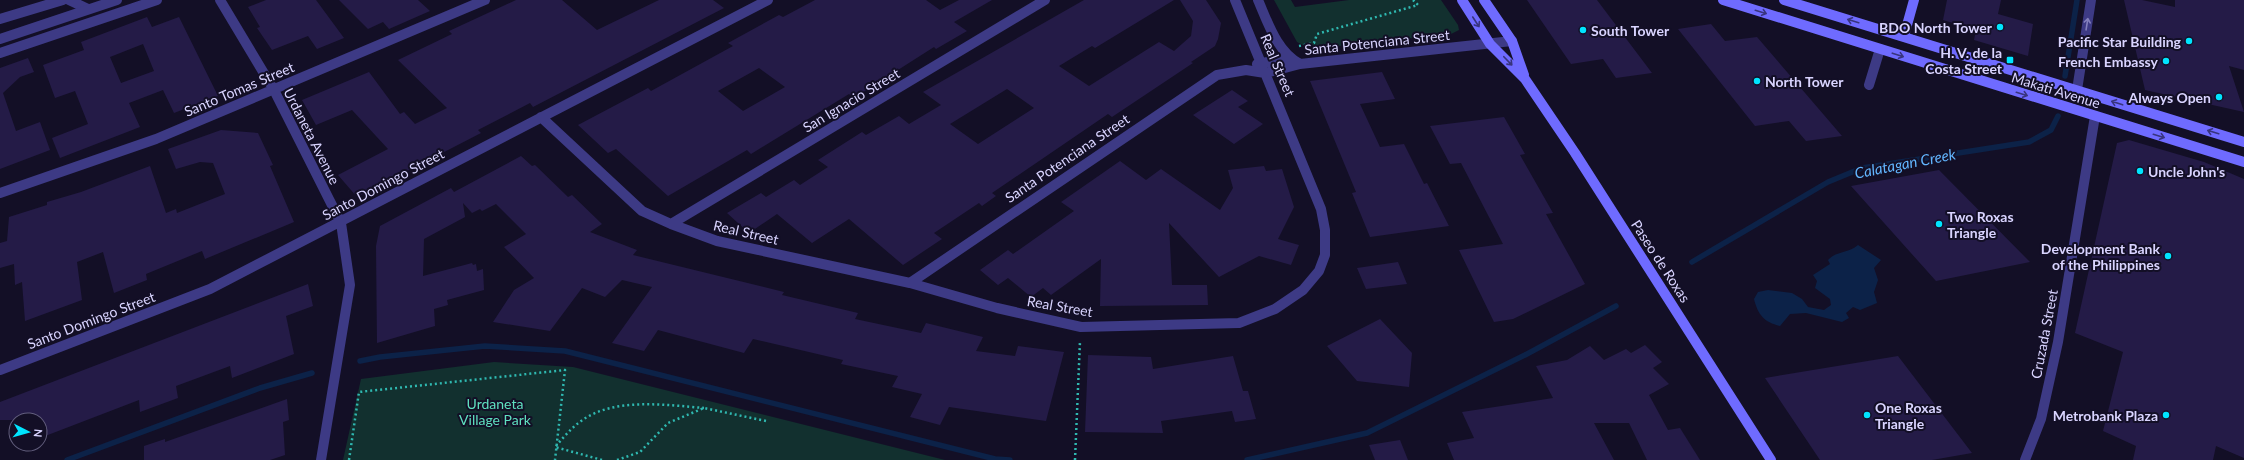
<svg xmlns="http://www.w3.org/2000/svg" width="2244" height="460" font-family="Lato,sans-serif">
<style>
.green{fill:#12302f}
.water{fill:#0c2248}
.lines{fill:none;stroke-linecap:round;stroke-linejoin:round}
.stream{stroke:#0c2248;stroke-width:5.5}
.building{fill:#241b47;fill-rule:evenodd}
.path{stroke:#2fb8b0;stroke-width:2.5;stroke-dasharray:2 3;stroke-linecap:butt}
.lane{stroke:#3d3a85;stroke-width:10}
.street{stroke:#3d3a85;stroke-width:10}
.secondary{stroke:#6f6bff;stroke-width:10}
.oneway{stroke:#38347d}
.oneway2{stroke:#837fbc}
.poi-dot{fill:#00e5ff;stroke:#130f26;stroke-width:1.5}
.labels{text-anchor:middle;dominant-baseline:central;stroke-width:4;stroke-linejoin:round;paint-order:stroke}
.poi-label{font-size:14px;font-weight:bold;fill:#d9d4ff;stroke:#130f26;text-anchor:end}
.street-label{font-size:14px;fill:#d9d4ff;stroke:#130f26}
.park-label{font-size:14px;fill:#5fe0c0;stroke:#130f26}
.water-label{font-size:15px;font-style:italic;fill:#62b6ff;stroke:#130f26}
</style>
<rect width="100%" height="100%" fill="#130f26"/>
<path class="green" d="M1274,0H1291L1295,7L1349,0H1441L1458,25L1459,30L1451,34L1311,49L1297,42Z
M494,362L573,367L945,460H343L361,379Z"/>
<path class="water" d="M1858,245L1881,260L1874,268L1878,280L1874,292L1877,303L1860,310L1853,307L1846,313L1849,318L1842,322L1806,313L1790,314L1780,326C1764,322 1758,315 1754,299L1758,292L1768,290L1792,293L1802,299L1808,307L1824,310L1831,305L1830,299L1815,288L1817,281L1813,275L1830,264L1828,260C1836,251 1847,254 1858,245Z"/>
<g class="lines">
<path class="stream" d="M2065,76L2077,0
M1692,262L1828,182L1862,168L2029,142L2051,130L2058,116
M360,361L380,357L485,346L565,351L995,459L1010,460
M67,460L260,388L312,373
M1247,460L1367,433L1525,355L1616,306"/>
</g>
<path class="building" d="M266,0H316L344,38L317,49L308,36L272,50L257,28L260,27L248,7Z
M339,0H418L430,11L389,29L383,22L368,29Z
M516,0H562L597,30L659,0H713L724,8L533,107L530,103L478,130L481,133L357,197L338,175L388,149L352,110L316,125L302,100L369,72L400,114L404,112L415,124L447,108L398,60L452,34L449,31Z
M815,0H926L940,10L959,0H992L954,22L967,31L936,49L934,47L854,98L849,94L751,154L747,150L668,196L616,149L608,153L578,125L648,88L651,91L733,46L728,43L779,15L783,17ZM759,68L785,87L743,111L718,91Z
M1084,0H1174L1095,48L1092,46L1059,66L1089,86L1159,42L1174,51L1191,36L1193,21L1180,0H1206L1221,23L1218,39L1215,46L1191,62L1193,63L1112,117L1108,114L992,193L996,196L982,206L979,203L934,233L942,239L903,265L849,219L812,243L777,214L749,233L727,213L761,193L766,197L794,180L800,185L828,167L818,160L862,132L866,135L899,116L909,124L941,105L923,92ZM1007,89L1034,108L978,144L950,124Z
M1527,0H1597L1652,73L1616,78L1603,59L1571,64Z
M1947,0H2001L1998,14L2033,24L2028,56L1974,40L1976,30L1943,20Z
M2124,0H2142L2175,7V0H2244V70L2229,66L2244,112L2145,90Z
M147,17L152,27L179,17L218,96L174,113L163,90L129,103L140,127L60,158L52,138L88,124L75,91L55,98L43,65L84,50L81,42ZM143,44L154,71L121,83L110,57Z
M1711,24L1725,41L1757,37L1842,136L1806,141L1789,121L1755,126L1678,29Z
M28,58L34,72L20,77L3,93L16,131L40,122L50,150L0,169V68Z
M1382,72L1395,99L1360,104L1380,147L1404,144L1424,184L1427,183L1449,226L1370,237L1352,193L1356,192L1310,81Z
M1232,90L1248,101L1238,107L1263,124L1234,144L1193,115Z
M1504,117L1525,154L1520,155L1553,213L1546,214L1585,284L1513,319L1494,322L1459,250L1503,244L1461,163L1450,164L1430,126Z
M221,130L258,133L273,165L270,166L294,222L205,259L202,251L146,274L147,280L114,293L103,252L77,262L82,300L25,321L22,282L15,285L14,264L0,268V243L7,241L9,217L47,205V202L81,192L150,166L166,213L176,209L177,213L225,194L213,163L200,162L176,169L168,149Z
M2129,140L2204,162L2244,179V458L2216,446L2213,460H2133L2136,446L2103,431L2123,352L2075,333L2117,143Z
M521,156L532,166L535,165L568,197L572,195L602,224L590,232L637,250L633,255L784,292L782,295L858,313L855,319L921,333L926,323L983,337L976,351L1015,356L1018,346L1064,352L1046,421L949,407L940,425L910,417L922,394L892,387L898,376L841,364L843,360L753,339L744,353L658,330L644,351L612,343L652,287L622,280L605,297L582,288L550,331L493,322L514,290L534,278L504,247L526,234L496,204L482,211L480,209L472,213L463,203L465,217L424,239L423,276L472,263L473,265L476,264L477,271L483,269L484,290L447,300L448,305L434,309L435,326L377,343L376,246L380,226L451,188L454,192Z
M1120,161L1146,180L1161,169L1220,210L1233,188L1228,170L1264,166L1266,171L1282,169L1294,207L1278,239L1299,245L1291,265L1259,256L1219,277L1169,223L1172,285H1207L1208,305L1100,306L1101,259L1051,295L1043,288L1031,297L1008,278L998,285L980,270L1008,250L1013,254L1074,211L1061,202Z
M1939,170L2030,262L1936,281L1851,186Z
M1398,262L1407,284L1366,289L1357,268Z
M308,284L313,306L286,316L294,354L232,378L230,366L176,386L178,398L140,412L139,400L40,438V420H0V402Z
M1380,319L1412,353L1409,387L1357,381L1327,346Z
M1645,345L1662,362L1653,368L1669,384L1649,395L1668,430L1680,428L1700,460H1647L1629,423H1594L1614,460H1454L1447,443L1474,438L1462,412L1553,398L1536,366L1567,360L1590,346L1604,360L1626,349L1631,353Z
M1088,355L1151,357L1153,369L1233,356L1243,391H1248L1256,419L1235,422L1232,411L1161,421L1163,433L1085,432Z
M1898,356L1972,453L1932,460H1820L1765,378Z
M287,399L289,420L283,422L285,455L270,460H144V446L165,439V442Z
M1400,440L1408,460H1375L1369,445Z"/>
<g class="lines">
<path class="path" d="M1299,46L1314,43L1317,34L1418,5L1413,0
M349,460L359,392L565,370L555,460
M602,460L555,447C563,438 571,428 581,421C614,397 666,405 704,408
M617,460L640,452L668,423L704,408L766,421
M1075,460L1080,341"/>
<path class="lane" d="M69,0L88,9
M0,19L63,0
M1869,85L1880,49"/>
<path class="street" d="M220,0L274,90L341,223L350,285L321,460
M1258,0C1268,23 1277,52 1300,64
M0,39L117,0
M0,53L157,0
M1257,64L1289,58
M2077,90L2091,0
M541,117L642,211L671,224L717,241L910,283L997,308L1081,327L1239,323L1275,309L1303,290L1319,271L1325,255V230L1321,209L1235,0
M0,193L156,139L485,0
M671,224L1045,0
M910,283L1217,75L1246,70L1265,73L1300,64L1512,41
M0,370L210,289L768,0
M2025,460L2041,419L2058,342L2095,116"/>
<path class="secondary" d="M1462,0L1490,44L1525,79L1575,153L1771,460
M1484,0L1512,41L1524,75
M1723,0L2244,162
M1784,0L2244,142
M1904,36L1914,0"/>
</g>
<defs><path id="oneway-shaft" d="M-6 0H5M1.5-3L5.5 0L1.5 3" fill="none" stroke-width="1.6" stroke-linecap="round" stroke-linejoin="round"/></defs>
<g class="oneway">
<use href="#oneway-shaft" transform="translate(1761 12) rotate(17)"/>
<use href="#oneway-shaft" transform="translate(1853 21) rotate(-163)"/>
<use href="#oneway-shaft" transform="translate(1476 22) rotate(57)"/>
<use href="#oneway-shaft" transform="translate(1898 55) rotate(18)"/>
<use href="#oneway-shaft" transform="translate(1508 61) rotate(46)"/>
<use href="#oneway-shaft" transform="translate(2022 94) rotate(17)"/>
<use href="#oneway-shaft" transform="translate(2117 103) rotate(-162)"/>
<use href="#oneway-shaft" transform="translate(2213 132) rotate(-163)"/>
<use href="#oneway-shaft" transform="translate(2159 136) rotate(17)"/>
</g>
<use class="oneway2" href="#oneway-shaft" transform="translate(2087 24) rotate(-81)"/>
<g class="poi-dot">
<circle cx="2000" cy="27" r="4"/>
<circle cx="1583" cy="30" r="4"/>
<circle cx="2189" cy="41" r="4"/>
<rect x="2006" y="56" width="8" height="8" rx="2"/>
<circle cx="2166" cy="61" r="4"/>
<circle cx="1757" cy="81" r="4"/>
<circle cx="2219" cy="97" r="4"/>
<circle cx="2140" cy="171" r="4"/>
<circle cx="1939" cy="224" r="4"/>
<circle cx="2168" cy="256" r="4"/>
<circle cx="1867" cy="415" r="4"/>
<circle cx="2166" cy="415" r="4"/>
</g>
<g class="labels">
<g class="poi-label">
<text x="1992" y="27">BDO North Tower</text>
<text x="1591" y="30" text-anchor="start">South Tower</text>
<text x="2181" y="41">Pacific Star Building</text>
<text x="2002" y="52">H. V. de la<tspan x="2002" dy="16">Costa Street</tspan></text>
<text x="2158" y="61">French Embassy</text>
<text x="1765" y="81" text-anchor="start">North Tower</text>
<text x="2211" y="97">Always Open</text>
<text x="2148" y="171" text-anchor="start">Uncle John's</text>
<text x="1947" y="216" text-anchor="start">Two Roxas<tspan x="1947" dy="16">Triangle</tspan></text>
<text x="2160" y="248">Development Bank<tspan x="2160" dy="16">of the Philippines</tspan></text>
<text x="1875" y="407" text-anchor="start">One Roxas<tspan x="1875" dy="16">Triangle</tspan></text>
<text x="2158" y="415">Metrobank Plaza</text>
</g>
<g class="street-label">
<text transform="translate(1377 42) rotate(-6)">Santa Potenciana Street</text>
<text transform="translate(1278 65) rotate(67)">Real Street</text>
<text transform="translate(239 89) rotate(-23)">Santo Tomas Street</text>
<text transform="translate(2056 90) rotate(17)">Makati Avenue</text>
<text transform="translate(851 100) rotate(-31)">San Ignacio Street</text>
<text transform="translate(312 136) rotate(63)">Urdaneta Avenue</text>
<text transform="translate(1067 158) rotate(-34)">Santa Potenciana Street</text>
<text transform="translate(383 184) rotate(-28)">Santo Domingo Street</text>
<text transform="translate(746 232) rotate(13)">Real Street</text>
<text transform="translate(1661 261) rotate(57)">Paseo de Roxas</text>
<text transform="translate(1060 306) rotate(10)">Real Street</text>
<text transform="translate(91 320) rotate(-21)">Santo Domingo Street</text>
<text transform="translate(2044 334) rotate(-79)">Cruzada Street</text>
</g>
<g class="park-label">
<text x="495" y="403">Urdaneta<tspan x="495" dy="16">Village Park</tspan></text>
</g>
<g class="water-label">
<text transform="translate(1905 163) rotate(-11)">Calatagan Creek</text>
</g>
</g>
<g transform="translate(28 432) rotate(96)"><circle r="19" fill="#130f26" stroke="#625e7d"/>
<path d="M0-3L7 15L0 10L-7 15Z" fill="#00e5ff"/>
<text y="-6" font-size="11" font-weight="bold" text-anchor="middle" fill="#d9d4ff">N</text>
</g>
</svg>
